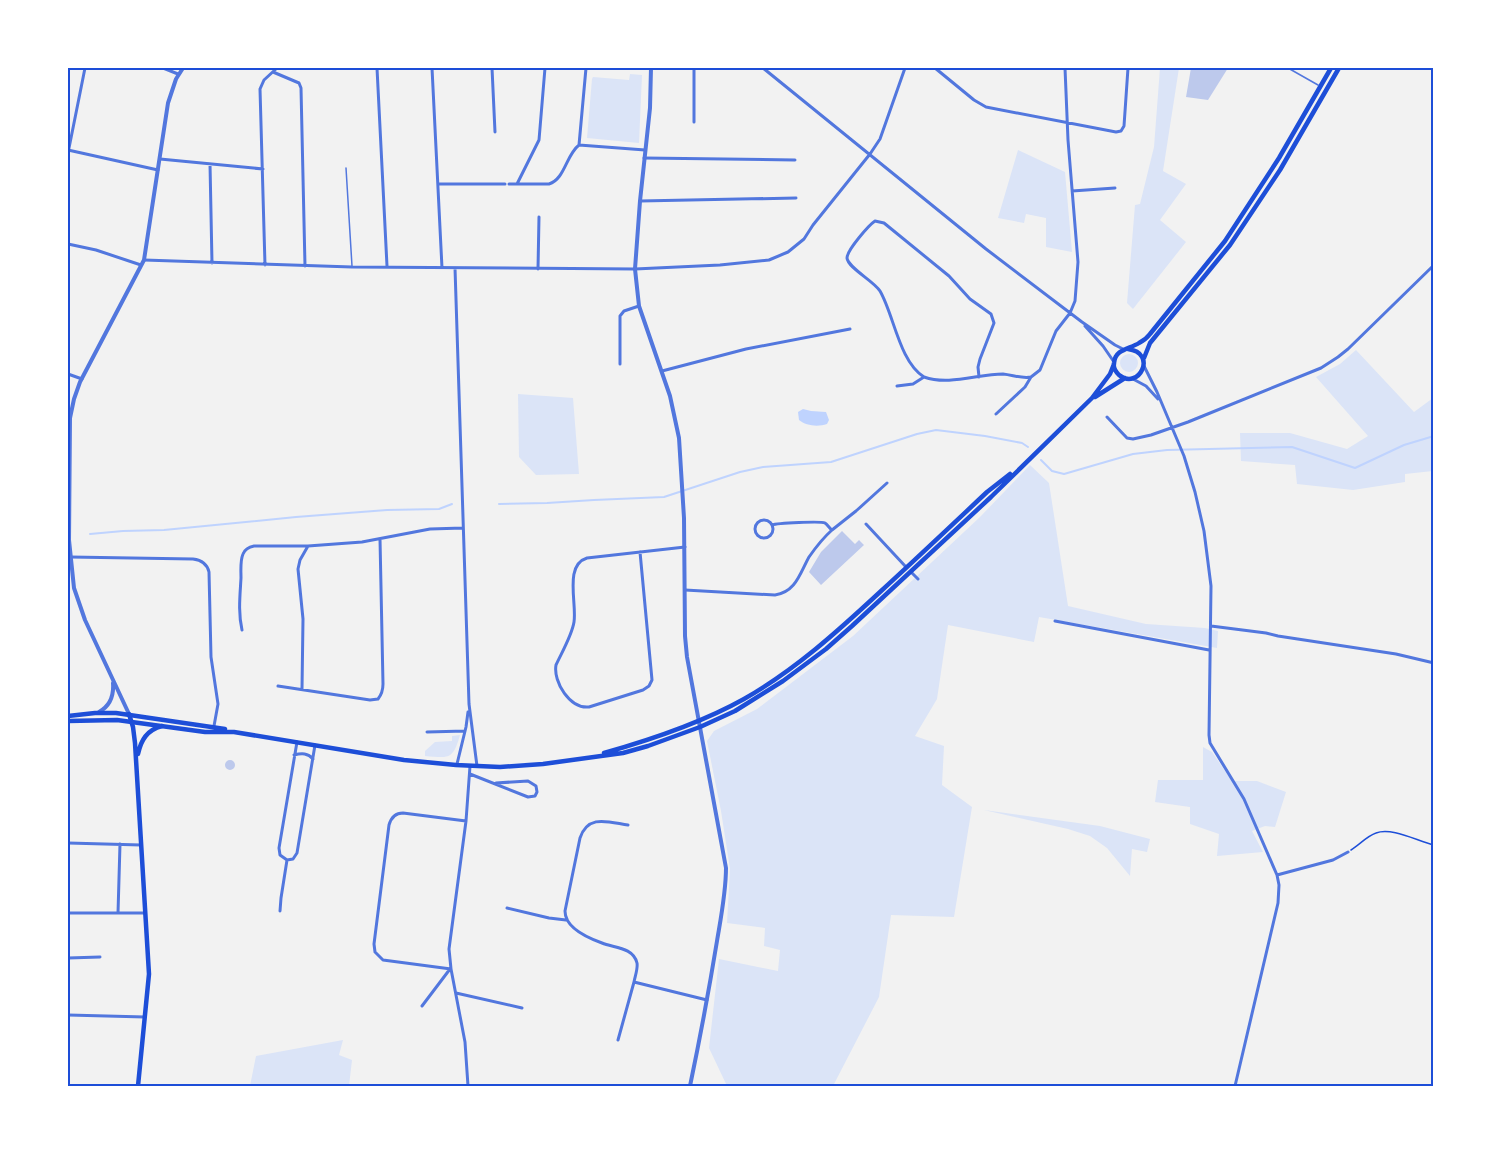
<svg xmlns="http://www.w3.org/2000/svg" width="1501" height="1154" font-family="'Noto Sans',sans-serif">
<style>
.green{fill:#dbe4f7}
.water{fill:#bfd3fe}
.lines{fill:none;stroke-linecap:round;stroke-linejoin:round}
.stream{stroke:#bfd3fe;stroke-width:2}
.building{fill:#bdc9ec}
.path{stroke:#1d4ed8;stroke-width:1.5}
.service{stroke:#5277de;stroke-width:1.5}
.minor{stroke:#5277de;stroke-width:3}
.tertiary{stroke:#5277de;stroke-width:4}
.secondary{stroke:#1d4ed8;stroke-width:4.5}
.primary{stroke:#1d4ed8;stroke-width:4.5}
.neatline{fill:none;stroke:#1d4ed8;stroke-width:2}
</style>
<rect width="100%" height="100%" fill="#f2f2f2"/>
<path class="green" d="M1160,68H1179L1163,171L1186,184L1160,220L1186,242L1133,309L1127,303L1135,205L1140,204L1154,147Z
M630,74L642,75L639,143L587,138L592,79L593,77L629,80Z
M1018,150L1065,172L1072,252L1046,247V218L1026,214L1024,223L998,218Z
M1356,350L1414,412L1433,398V471L1405,474V482L1353,490L1297,484L1295,465L1241,461L1240,433H1290L1347,449L1368,436L1316,377L1340,364Z
M1120 363a9 9 0 1 1 18 0a9 9 0 1 1-18 0Z
M518,394L573,398L579,474L536,475L519,457Z
M1030,465L1049,483L1068,606L1146,624L1205,628L1218,631L1217,648L1039,617L1034,642L948,625L937,699L915,736L944,746L942,785L972,807L954,917L891,915L879,997L833,1086H727L709,1048L719,959L778,971L780,950L764,946L765,928L727,923L730,869L721,811L707,741L714,731L757,709L853,636L980,517Z
M460,735C453,760 449,758 425,756V751L435,742L452,741V736Z
M1203,747L1212,752L1232,781H1257L1286,792L1275,827L1265,826L1252,831L1263,852L1217,856L1219,834L1190,824V807L1155,802L1158,780H1203Z
M984,810L1100,826L1150,839L1147,852L1132,849L1130,876L1107,848L1090,836L1068,829Z
M343,1040L339,1055L352,1060L349,1086H250L256,1056Z"/>
<path class="water" d="M803,409L811,411L826,412L829,420L827,424C818,427 806,426 799,420L798,412Z"/>
<g class="lines">
<path class="stream" d="M1041,460L1052,471L1064,474L1133,454L1167,450L1292,447L1355,468L1404,445L1434,436
M499,504L547,503L594,500L664,497L740,472L763,467L831,462L917,434L936,430L985,436L1022,443L1028,447
M90,534L123,531L164,530L296,517L387,510L439,509L452,504"/>
</g>
<path class="building" d="M1191,68H1228L1208,100L1186,97Z
M842,531L855,544L859,540L864,545L821,585L809,572L821,552Z
M225 765a5 5 0 1 1 10 0a5 5 0 1 1-10 0Z"/>
<g class="lines">
<path class="path" d="M1351,850C1359,845 1367,836 1376,833C1392,827 1417,841 1434,845"/>
<path class="service" d="M1288,68L1318,85
M346,168L352,266"/>
<path class="minor" d="M163,68L178,74
M377,68L387,266
M432,68L442,268
M492,68L495,132
M763,68L986,249L1082,322L1115,345L1123,349
M935,68L974,100L986,107L1116,132L1121,131L1124,126L1128,68
M273,72L299,83L301,88L305,266
M694,122V68
M579,145L586,68
M579,145L645,150
M68,150L158,170
M68,153L85,68
M644,158L795,160
M160,159L263,169
M210,164L212,263
M438,184H505
M509,184H549C565,179 566,155 579,145
M517,184L539,140L545,68
M1072,191L1115,188
M640,201L796,198
M68,244L96,250L141,265
M144,260L352,267L635,269L720,265L769,260L788,252L804,239L813,225L870,154L880,139L905,68
M265,265L260,89L264,80L277,68
M455,268L469,704L477,766
M538,269L539,217
M1085,326L1103,346L1114,362
M620,364V316L624,311L639,306
M1144,366L1157,392L1184,456L1195,492L1204,531L1211,586L1209,735L1210,743L1244,799L1277,875L1279,885L1278,903L1235,1086
M662,371L746,349L850,329
M68,374L82,379
M924,377C899,361 894,315 880,291C874,281 848,268 847,258C847,250 869,225 875,221L884,223L949,276L970,299L991,314L994,323L980,359L978,367L979,377
M1133,379L1146,386L1158,399
M897,386L913,384L924,377C949,386 978,374 1003,374C1013,375 1022,379 1031,377
M996,414L1025,387L1031,377L1040,370L1056,331L1070,313L1075,301L1078,262L1068,140L1065,68
M1107,417L1127,438L1133,439L1151,435L1188,422L1321,368L1338,357L1348,349L1434,265
M755 529a9 9 0 1 1 18 0a9 9 0 1 1-18 0Z
M866,524L906,567
M772,525C777,523 821,521 825,523C828,525 829,528 832,530L856,511L887,483
M640,552L652,680L649,686L643,690L589,707C570,709 553,682 556,665C562,652 572,635 574,622C577,603 564,565 587,558L685,547
M70,557L193,559C201,560 207,563 209,572L211,657L218,704L214,726
M911,572L918,579
M685,590L775,595C796,592 800,573 809,557C816,547 823,538 832,530
M1055,621L1209,650
M1211,626L1266,633L1278,636L1396,654L1434,663
M242,630C238,612 240,596 241,578C241,570 240,561 243,554C245,549 249,547 254,546H308
M278,686L370,700L378,699C382,694 383,690 383,684L380,539
M302,689L303,619L298,569L300,560L308,546L362,542L430,529L463,528
M427,732L465,731
M297,742L279,848L280,855L287,860L293,859L297,853L315,745
M294,755C302,753 308,753 313,759
M457,764L466,727L468,712
M470,774L528,797L535,796L537,792L536,786L528,781L496,783
M628,825C608,822 588,814 580,838L565,911C565,928 588,938 602,943C614,948 633,947 637,963C638,969 635,976 634,982L707,1000
M68,843L141,845
M1277,875L1333,860L1348,852
M507,908L549,918L566,920
M280,911L281,898L287,860
M68,913H145
M118,913L120,844
M68,958L100,957
M451,969L383,960L375,952L374,944L389,825C391,818 395,813 403,813L466,821
M456,993L522,1008
M422,1006L450,969
M68,1015L145,1017
M618,1040L634,982
M468,1086L465,1042L451,969L449,949L466,821L470,766"/>
<path class="tertiary" d="M651,68L650,108L640,201L635,269L639,306L670,396L679,438L684,518L685,636L687,657L726,868C726,892 721,917 717,941C709,990 700,1038 690,1086
M99,712C110,706 114,696 113,683
M129,714L85,620L74,588L69,540L70,418L74,399L80,382L144,260L168,103L176,79L183,68"/>
<path class="secondary" d="M129,714L133,727L135,743L149,974L138,1086
M138,754C141,740 147,730 162,726"/>
<path class="primary" d="M1128,349C1158,353 1139,391 1119,375C1116,372 1113,367 1114,363C1115,349 1130,349 1139,343C1143,341 1147,338 1150,334L1225,241L1279,158L1331,68
M1144,358L1150,343L1230,245L1280,170L1339,68
M1095,397L1125,378
M68,716L95,713H116L225,729
M68,721L117,720L205,732H234L404,760L456,765L500,767L543,764L623,753L648,746L700,727L735,711L783,681L826,649L852,626L991,497L1092,398L1110,374L1114,364
M604,753C650,740 703,722 744,699C795,670 838,631 880,592C916,559 951,526 987,492L1010,474"/>
</g>
<rect width="1501" height="1154" fill="none" stroke="#ffffff" stroke-width="138"/>
<rect x="69" y="69" width="1363" height="1016" class="neatline"/>
</svg>
